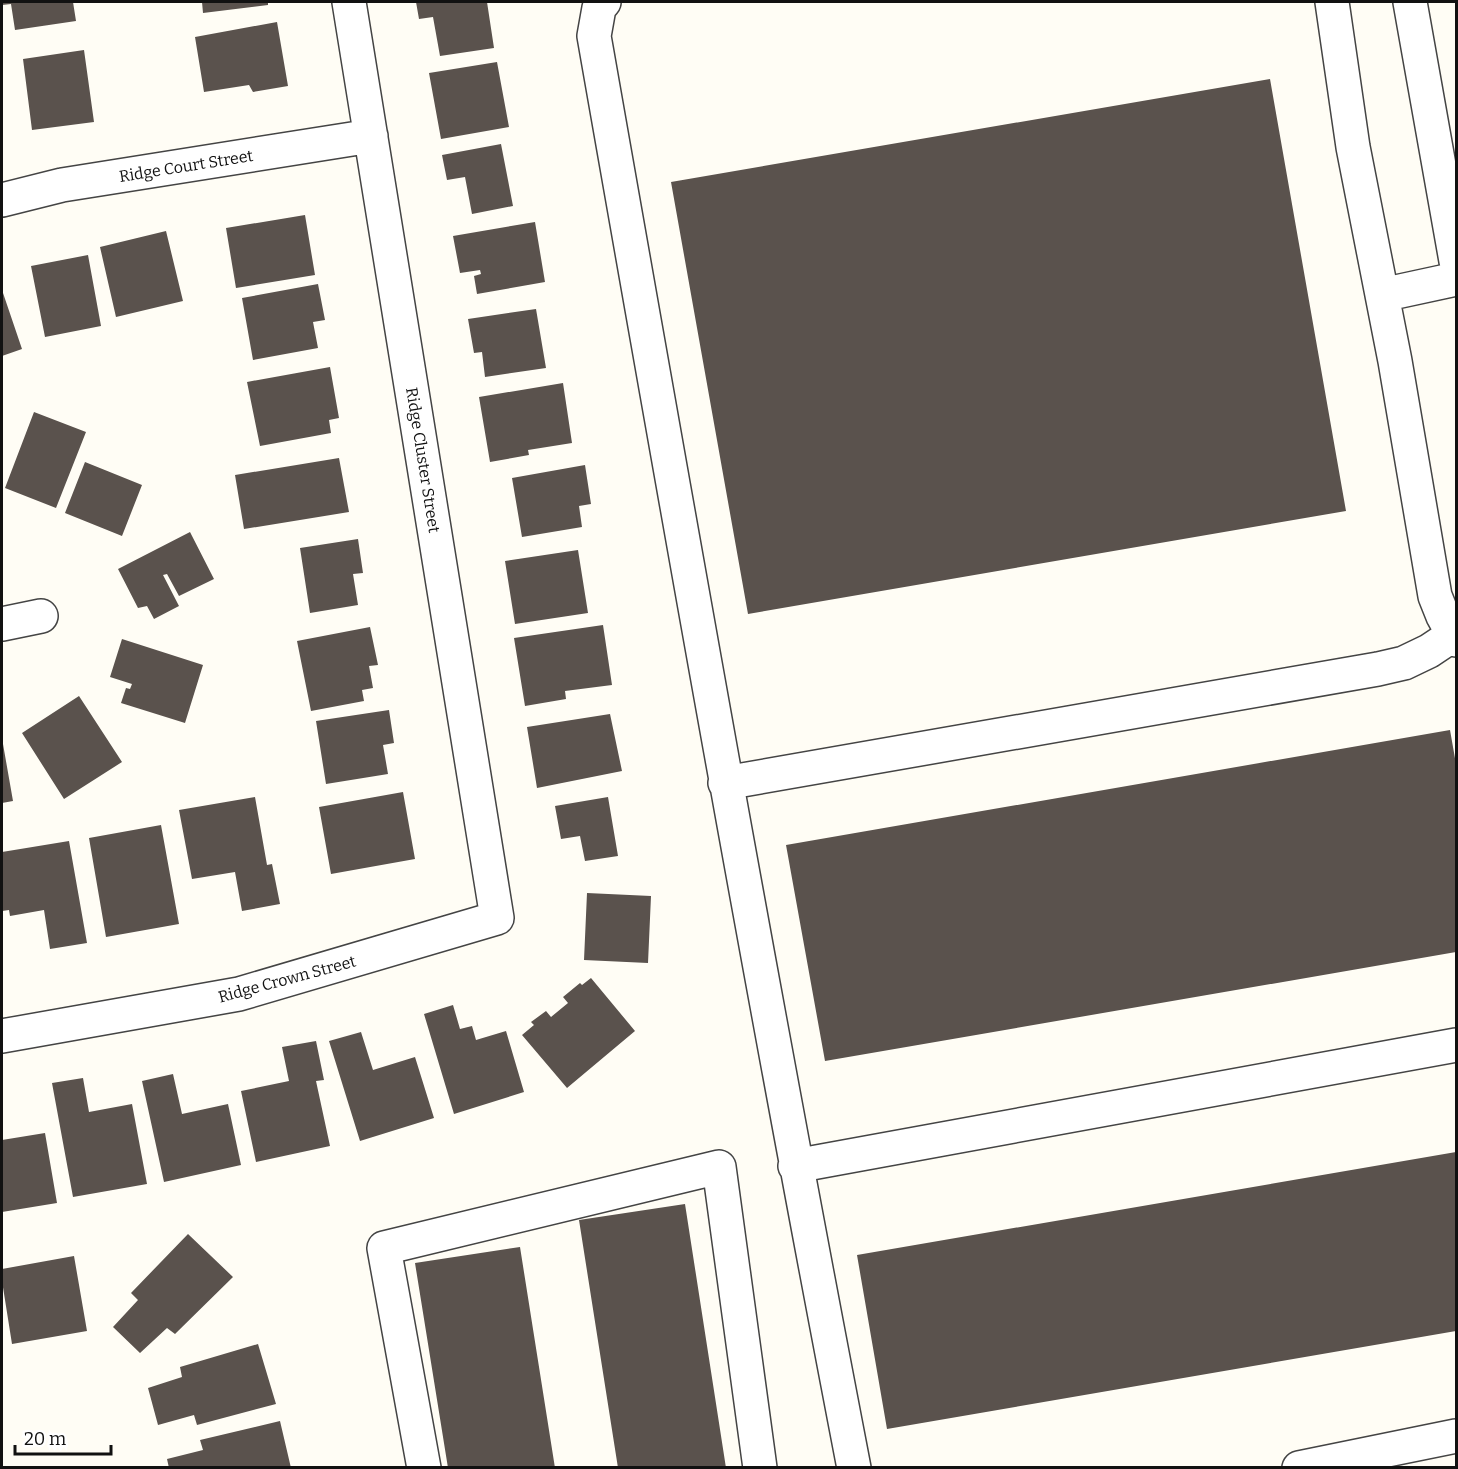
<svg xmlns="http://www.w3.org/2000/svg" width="1458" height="1469" font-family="Bitter,serif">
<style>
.building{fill:#5a524d}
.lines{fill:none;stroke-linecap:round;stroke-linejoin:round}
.minor-casing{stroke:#444;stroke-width:36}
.minor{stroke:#fff;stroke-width:33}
.labels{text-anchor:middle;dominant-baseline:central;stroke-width:6;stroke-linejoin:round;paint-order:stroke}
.street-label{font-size:16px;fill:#111;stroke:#fff}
</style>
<rect width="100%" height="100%" fill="#fffdf5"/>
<path class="building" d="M2,2H73L76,21L15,30L11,4L2,5Z
M202,2H268V5L203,13Z
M416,2H487L494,48L440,56L433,17L419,19Z
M277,22L288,86L253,92L249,85L204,92L195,37Z
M84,50L94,122L32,130L23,59Z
M497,62L509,127L441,139L429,73Z
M1270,79L1346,511L748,614L671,182Z
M501,144L513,206L472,214L465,177L447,180L442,155Z
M305,215L315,275L236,288L226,228Z
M535,222L545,282L477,294L474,276L481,274L480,270L460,273L453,236Z
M166,231L183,301L116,317L100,247Z
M88,255L101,326L45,337L31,266Z
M318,284L325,320L313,322L318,348L253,360L242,298Z
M2,290L22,349L2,356Z
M536,309L546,368L485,377L482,352L474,353L468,319Z
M330,367L339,418L329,420L331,433L260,446L247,382Z
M563,383L572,443L528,450L529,455L490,462L479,397Z
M34,412L86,432L56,508L5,488Z
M339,458L349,512L244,529L235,475Z
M85,462L142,485L122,536L65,513Z
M585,465L591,504L579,506L582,527L522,537L512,478Z
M190,532L214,579L179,596L167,574L163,575L179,606L154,619L147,606L138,608L118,569Z
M358,539L363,573L353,574L358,605L310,613L300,548Z
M578,550L588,613L515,624L505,561Z
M603,625L612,685L565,691L566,699L525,706L514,638Z
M370,627L378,665L369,666L373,688L362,690L364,701L311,711L297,641Z
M122,639L203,665L185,723L121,703L126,688L130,689L132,684L110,677Z
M79,696L122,762L64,799L22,733Z
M389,710L394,743L383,745L388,774L326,784L316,721Z
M610,714L622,771L537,788L527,727Z
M1450,730L1456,764V952L825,1061L786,845Z
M3,744L13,801L2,803V745Z
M403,792L415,859L331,874L319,807Z
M255,797L267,865L272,864L280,904L242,911L235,872L192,879L179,810Z
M608,797L618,856L585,861L580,836L561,839L555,806Z
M161,825L179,924L106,937L89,838Z
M69,841L87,943L50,949L44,910L10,916L9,910L2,911V852Z
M587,893L651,896L648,963L584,960Z
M591,978L635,1031L567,1088L522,1035L534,1025L531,1022L546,1011L551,1017L568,1003L563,997L580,983L582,985Z
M453,1005L460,1029L472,1026L476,1040L506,1031L524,1092L454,1114L424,1014Z
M361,1032L373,1070L415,1057L434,1118L360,1141L329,1041Z
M316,1041L324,1080L316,1081L330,1146L256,1162L241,1091L289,1081L282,1047Z
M173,1074L182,1114L228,1104L241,1165L164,1182L142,1081Z
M83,1078L89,1112L132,1104L147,1184L73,1197L52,1083Z
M45,1133L57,1203L2,1212V1140Z
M1456,1152V1331L887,1429L857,1255Z
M685,1204L726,1468H618L579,1220Z
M188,1234L233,1277L175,1334L167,1328L140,1353L113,1327L138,1300L131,1293Z
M520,1247L555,1468H448L415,1263Z
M74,1256L87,1331L12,1344L2,1281V1269Z
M258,1344L276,1404L197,1425L194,1415L158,1425L148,1388L182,1377L180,1367Z
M280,1421L291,1468H169L167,1459L203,1450L200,1440Z"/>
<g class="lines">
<defs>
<path id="minor" d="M604,2L599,8L594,36C678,514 762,991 854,1468
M1332,2L1353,147L1395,361L1435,596L1443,616L1456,640
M1410,2L1456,261
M2,200L62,185L371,136
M1382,295L1456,279
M2,624L41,616
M725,783L1378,669L1404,663L1429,651L1456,633
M2,1036L239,994L497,918L349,2
M795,1166L1456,1045
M424,1468L384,1248L719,1167L760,1468
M1299,1468L1456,1436"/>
</defs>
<use href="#minor" class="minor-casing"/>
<use href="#minor" class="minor"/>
</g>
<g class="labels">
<g class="street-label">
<text transform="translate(186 166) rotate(-9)">Ridge Court Street</text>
<text transform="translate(423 460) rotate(81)">Ridge Cluster Street</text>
<text transform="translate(287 979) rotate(-15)">Ridge Crown Street</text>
</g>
</g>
<rect width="1458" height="1469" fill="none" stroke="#111111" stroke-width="6"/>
<path d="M15 1445v9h96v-9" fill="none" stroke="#111111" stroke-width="3"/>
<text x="24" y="1445" font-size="18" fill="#111111" stroke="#ffffff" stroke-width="4.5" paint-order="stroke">20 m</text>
</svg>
